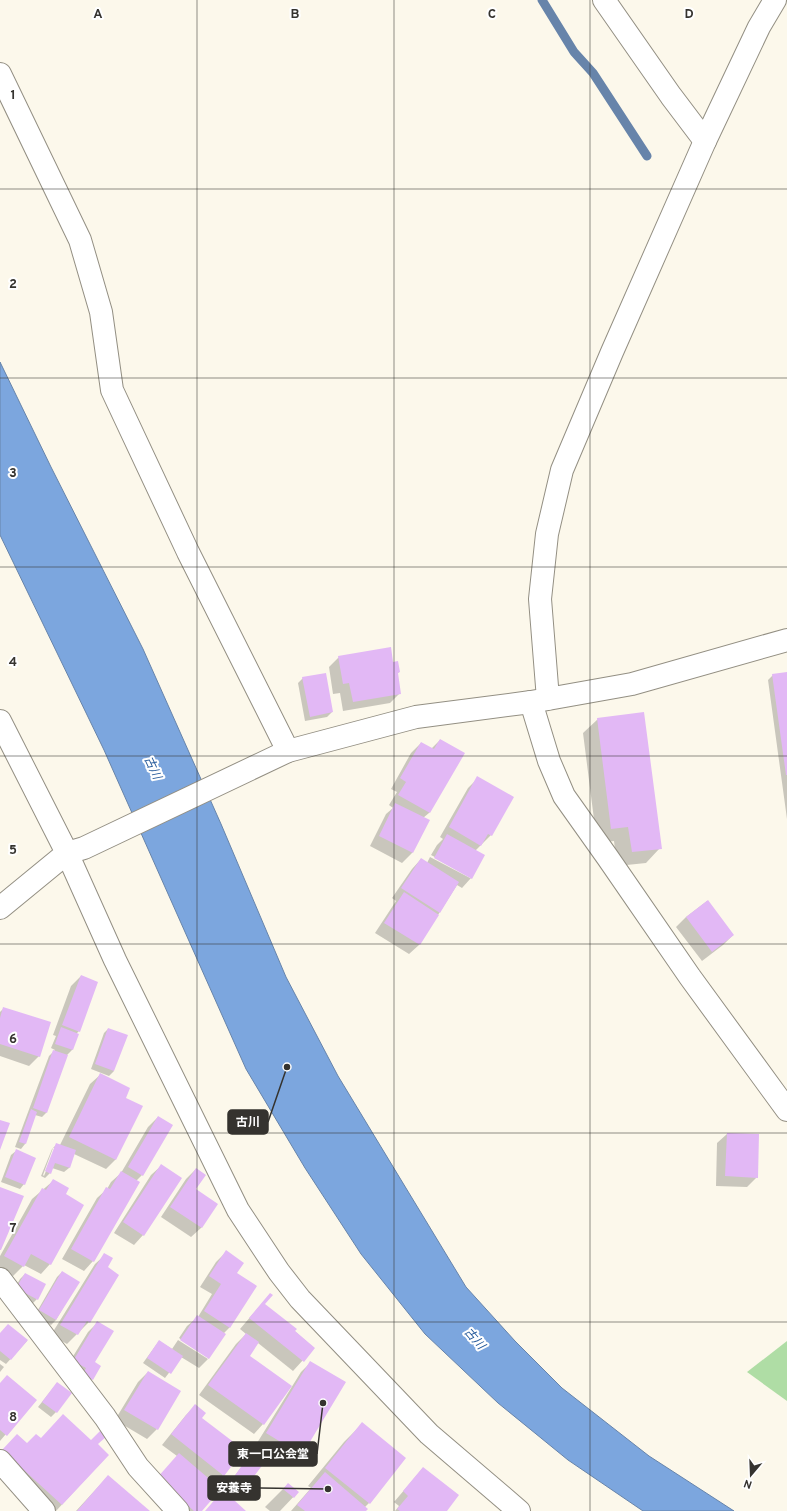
<svg xmlns="http://www.w3.org/2000/svg" width="787" height="1511" font-family="Overpass,'Noto Sans JP',sans-serif">
<style>
.green{fill:#afdda5}
.water{fill:#7ca6de;stroke:#6784aa}
.shadow{fill:#0003;fill-rule:evenodd}
.lines{fill:none;stroke-linecap:round;stroke-linejoin:round}
.stream{stroke:#6784aa;stroke-width:9}
.building{fill:#e2b8f5}
.street-casing{stroke:#938f83;stroke-width:24}
.secondary-casing{stroke:#938f83;stroke-width:24}
.street{stroke:#fff;stroke-width:22}
.secondary{stroke:#fff;stroke-width:22}
.grid{fill:none;stroke:#35332f;stroke-width:1;stroke-opacity:0.55}
.labels{text-anchor:middle;dominant-baseline:central;stroke-width:4;stroke-linejoin:round;paint-order:stroke}
.water-label{font-size:12px;font-style:italic;fill:#1f5598;stroke:#fff}
.grid-label{font-size:13px;text-anchor:middle;font-weight:bold;fill:#35332f;stroke:#fff;stroke-width:4;stroke-linejoin:round;paint-order:stroke}
.leader{fill:none;stroke:#35332f;stroke-width:1.5}
.callout-dot{fill:#35332f;stroke:#fff;stroke-width:1.5}
.callout{fill:#35332f;stroke:#35332f;stroke-width:1.5}
.callout-label{font-size:12px;text-anchor:middle;font-weight:bold;fill:#fff}
</style>
<rect width="100%" height="100%" fill="#fcf8eb"/>
<path class="green" d="M787,1341V1401L747,1372Z"/>
<path class="water" d="M0,362L51,467L143,649L221,824L286,977L338,1076L466,1287L515,1341L562,1388L649,1456L734,1511H643L568,1460L498,1403L425,1334L361,1254L305,1168L246,1069L104,750L0,535Z"/>
<path class="shadow" d="M339,657L393,664L399,672L397,674L400,693L390,703L343,711L340,693L333,694L329,667Z
M787,673V819L768,680L773,675Z
M303,678L332,712L327,717L305,721L298,683Z
M598,719L660,848L646,863L617,866L614,841L597,843L583,733Z
M440,740L463,753L429,813L423,818L428,821L412,853L402,863L370,846L386,814L393,808L389,805L397,792L391,789L411,753L421,743L431,749Z
M478,778L491,835L475,851L471,878L462,888L457,885L419,945L409,954L375,933L396,901L392,898L412,869L421,859L427,863L430,857L470,878V876L431,855L437,845L443,839L440,837L468,788Z
M707,901L733,935L723,945L702,961L676,927L686,917Z
M81,976L79,1031L76,1034H78L72,1050L67,1055L46,1113L42,1117L35,1115L25,1144L21,1149L15,1147L49,1056L55,1050L51,1048L56,1036L53,1035L71,986Z
M4,1008L39,1056L29,1066L0,1056V1012Z
M108,1029L114,1071L109,1076L91,1069L104,1033Z
M100,1075L124,1099L116,1159L106,1169L74,1154L69,1168L64,1172L52,1168L50,1173L45,1178L41,1176L52,1149L57,1144L60,1145L90,1084ZM53,1148H55L44,1176L43,1175Z
M158,1117L142,1175L136,1181L93,1261L84,1271L62,1259L97,1198L107,1189L111,1182L121,1173L148,1127Z
M727,1134L757,1177L747,1187L716,1186L717,1143Z
M16,1151L24,1184L20,1189L1,1182L11,1155Z
M161,1166L143,1235L134,1245L114,1233L151,1175Z
M196,1169L195,1190L216,1204L201,1228L191,1237L161,1217L186,1179Z
M53,1181L64,1195L50,1264L41,1274L24,1265L13,1276L0,1269V1256L32,1199Z
M226,1252L236,1274L256,1286L229,1328L223,1334L208,1359V1357L179,1338L187,1326L198,1317L212,1294L200,1287L216,1262Z
M105,1255L89,1322L67,1344L51,1335L95,1264Z
M62,1272L78,1282L56,1320L51,1325L35,1315L57,1277Z
M25,1274L44,1285L37,1299L32,1304L12,1293L20,1279Z
M270,1294L264,1304L314,1348L293,1371L258,1343L248,1356L263,1424L254,1434L199,1395L236,1344L246,1334L240,1329Z
M98,1322L92,1379L82,1389L64,1371L88,1332Z
M0,1333L27,1341L6,1364L0,1360Z
M178,1340L208,1359L199,1368L181,1357L165,1378L143,1363L159,1341L172,1349Z
M311,1362L301,1454L292,1464L257,1443L301,1372Z
M0,1364L4,1367L0,1372Z
M148,1372L157,1429L147,1439L115,1420L138,1382Z
M0,1383L35,1400L0,1441Z
M57,1383L56,1412L51,1417L38,1407Z
M195,1406L223,1475L214,1484L201,1511H173L177,1456L162,1445L186,1415Z
M362,1424L369,1503L365,1507V1511H291L311,1488L308,1486L344,1442Z
M17,1435L27,1444L40,1439L91,1441L108,1455L56,1511H39L0,1453Z
M247,1459L245,1487L240,1492L229,1484Z
M423,1468L445,1511H395L399,1506L394,1502Z
M108,1476L148,1511H76Z
M288,1484L298,1492L280,1511H270L265,1507Z"/>
<g class="lines">
<path class="stream" d="M542,0L574,52L593,73L647,156"/>
</g>
<path class="building" d="M391,647L393,662L398,661L400,672L398,673L401,694L353,702L349,683L343,684L338,656Z
M787,672V775H786L772,674Z
M326,673L333,712L310,717L302,677Z
M644,712L662,849L632,852L628,827L611,829L597,718Z
M440,739L465,753L430,813L398,795L406,782L400,778L421,742L434,749Z
M477,776L514,797L492,836L488,834L481,846L449,827Z
M395,803L430,820L413,853L379,836Z
M447,834L485,855L472,879L434,858Z
M421,858L459,882L440,913L401,888Z
M404,892L439,915L420,945L384,923Z
M708,900L734,935L712,952L686,917Z
M81,975L98,982L80,1032L62,1025Z
M3,1007L51,1022L40,1057L0,1044V1018Z
M61,1027L79,1034L73,1050L55,1044Z
M108,1028L128,1035L114,1071L95,1064Z
M53,1050L68,1055L47,1113L33,1108Z
M100,1073L130,1088L126,1098L143,1106L116,1160L69,1137Z
M31,1109L37,1112L26,1144L19,1142Z
M158,1116L173,1125L143,1176L128,1167Z
M0,1120L10,1123L0,1150Z
M727,1133L759,1134L758,1178L725,1176Z
M56,1143L76,1150L70,1168L55,1163L51,1174L45,1171Z
M16,1149L36,1158L25,1185L5,1177Z
M161,1164L182,1178L144,1236L123,1222Z
M196,1168L206,1175L196,1189L218,1204L202,1228L170,1207Z
M121,1171L140,1182L94,1262L71,1249L106,1187L110,1189Z
M53,1179L69,1188L66,1194L84,1205L51,1265L31,1254L24,1267L4,1256L42,1188L46,1190Z
M0,1187L24,1196L1,1250H0Z
M226,1250L244,1263L237,1273L257,1286L230,1328L204,1311L221,1284L209,1276Z
M104,1253L113,1258L108,1267L119,1275L90,1323L87,1321L78,1335L60,1325Z
M62,1271L80,1282L56,1320L39,1310Z
M25,1273L46,1284L38,1300L16,1288Z
M270,1293L273,1295L265,1304L297,1329L295,1331L315,1348L304,1362L249,1318Z
M197,1315L226,1334L209,1359L180,1340Z
M97,1321L114,1331L95,1362L101,1366L93,1380L83,1374L86,1368L73,1361Z
M8,1324L28,1340L11,1360L0,1351V1333Z
M246,1333L259,1342L250,1356L292,1386L264,1425L208,1385Z
M159,1340L183,1356L171,1374L147,1358Z
M310,1361L346,1382L302,1455L266,1433Z
M148,1371L181,1391L158,1430L124,1410Z
M7,1375L37,1400L7,1436L0,1430V1383Z
M57,1382L72,1393L57,1413L42,1402Z
M195,1404L206,1413L202,1418L244,1450L224,1476L171,1434Z
M63,1414L91,1440L101,1430L107,1436L98,1444L109,1455L62,1505L2,1450L17,1434L27,1443L36,1434L41,1438Z
M362,1422L406,1458L370,1504L325,1468Z
M179,1453L221,1489L202,1511H194L157,1478Z
M251,1453L264,1463L245,1488L233,1478Z
M423,1467L459,1495L447,1511H400L397,1509L408,1496L403,1491Z
M325,1472L368,1509L366,1511H305L297,1505Z
M108,1475L150,1511H77Z
M288,1483L299,1492L294,1498L283,1489Z
M223,1490L246,1511H205Z"/>
<g class="lines">
<defs>
<path id="street" d="M604,0L671,96L705,141
M0,74L80,240L101,312L112,390L188,552L288,751
M531,702L549,761L564,796L608,858L690,977L787,1110
M0,721L67,853L115,960L238,1210L279,1272L300,1299L429,1434L519,1511
M0,908L67,853
M0,1279L105,1417L138,1467L178,1511
M0,1461L44,1511"/>
<path id="secondary" d="M548,699L540,599L547,534L562,470L612,352L705,141L759,27L775,0
M67,853L84,848L288,751L416,717L531,702L632,684L787,640"/>
</defs>
<use href="#street" class="street-casing"/>
<use href="#secondary" class="secondary-casing"/>
<use href="#street" class="street"/>
<use href="#secondary" class="secondary"/>
</g>
<path class="grid" d="M197,0V1511M394,0V1511M590,0V1511M0,189H787M0,378H787M0,567H787M0,756H787M0,944H787M0,1133H787M0,1322H787"/>
<g class="labels">
<g class="water-label">
<text transform="translate(152 768) rotate(65)">古川</text>
<text transform="translate(474 1339) rotate(49)">古川</text>
</g>
</g>
<g class="grid-label">
<text x="98" y="18">A</text>
<text x="295" y="18">B</text>
<text x="492" y="18">C</text>
<text x="689" y="18">D</text>
<text x="13" y="99">1</text>
<text x="13" y="288">2</text>
<text x="13" y="477">3</text>
<text x="13" y="666">4</text>
<text x="13" y="854">5</text>
<text x="13" y="1043">6</text>
<text x="13" y="1232">7</text>
<text x="13" y="1421">8</text>
</g>
<path class="leader" d="M287 1067L268 1122M323 1403L317 1454M328 1489L260 1488"/>
<g class="callout-dot">
<circle cx="287" cy="1067" r="4"/>
<circle cx="323" cy="1403" r="4"/>
<circle cx="328" cy="1489" r="4"/>
</g>
<g class="callout">
<rect x="228" y="1110" width="40" height="24" rx="4"/>
<rect x="229" y="1442" width="88" height="24" rx="4"/>
<rect x="208" y="1476" width="52" height="24" rx="4"/>
</g>
<g class="callout-label">
<text x="248" y="1126">古川</text>
<text x="273" y="1458">東一口公会堂</text>
<text x="234" y="1492">安養寺</text>
</g>
<g transform="translate(751 1475) rotate(199)" stroke="#ffffff" stroke-width="3" paint-order="stroke">
<path d="M0-3L7 15L0 10L-7 15Z" fill="#35332f"/>
<text y="-6" font-size="11" font-weight="bold" text-anchor="middle" fill="#35332f">N</text>
</g>
</svg>
